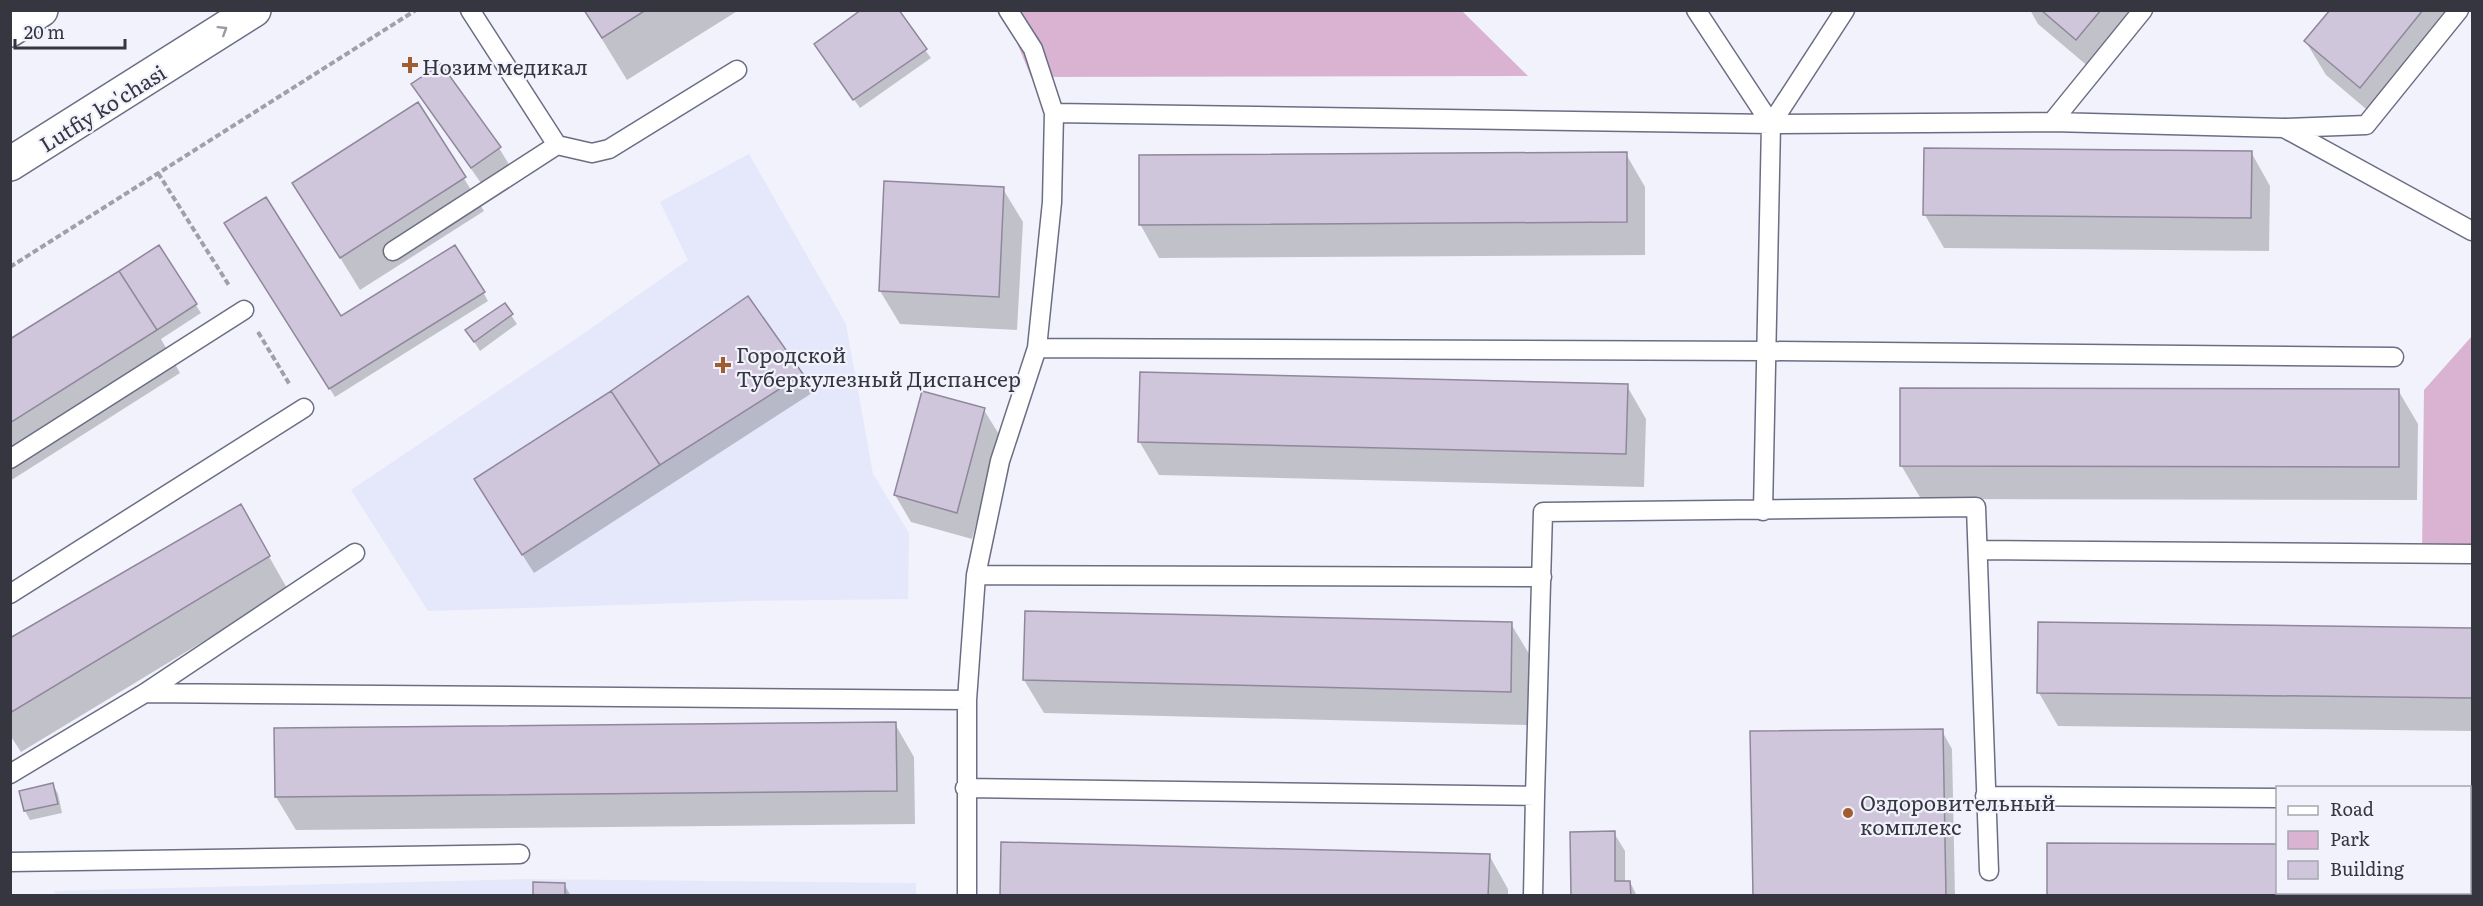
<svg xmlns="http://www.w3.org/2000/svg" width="2483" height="906" font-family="Literata,serif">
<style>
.built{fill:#e5e8fa}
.green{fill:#dab3d3}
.shadow{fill:#0003}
.building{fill:#d0c6dc;stroke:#90879c;stroke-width:1.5}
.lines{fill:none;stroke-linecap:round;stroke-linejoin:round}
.lane-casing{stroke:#6b6e83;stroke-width:21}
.primary-casing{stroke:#6b6e83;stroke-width:36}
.path{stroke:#9fa0a9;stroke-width:4;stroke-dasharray:6 3;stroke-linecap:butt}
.lane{stroke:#fff;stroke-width:18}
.primary{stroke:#fff;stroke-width:33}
.oneway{stroke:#9a9a9f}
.poi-dot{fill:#a15d2e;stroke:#f1f2fc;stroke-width:2}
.labels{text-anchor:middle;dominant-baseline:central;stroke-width:4.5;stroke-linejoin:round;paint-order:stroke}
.poi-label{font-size:21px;fill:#35363f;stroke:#f1f2fc;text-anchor:start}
.street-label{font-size:21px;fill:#35363f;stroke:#f1f2fc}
</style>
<rect width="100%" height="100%" fill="#f1f2fc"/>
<path class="built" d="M749,154L846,324L873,474L909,533L908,599L748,601L428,611L351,490L577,338L688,260L660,202Z
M525,879L916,883V895L56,896L54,891Z"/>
<path class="green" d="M1004,11H1462L1528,76L1031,77Z
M2472,336V557L2422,553L2424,390Z"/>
<path class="shadow" d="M584,10H739L627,80Z
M2030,10H2149L2096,73L2038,24Z
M2332,10H2469L2379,120L2326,75L2306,42Z
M925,50L931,58L860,108L821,53Z
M413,85L499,148L510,166L483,186Z
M418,104L484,211L360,290L294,183Z
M2251,152L2270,186L2269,251L1944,248L1925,215Z
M1626,154L1645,187V255L1159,258L1140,224Z
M1003,189L1023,222L1017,330L900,324L880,291Z
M231,232L340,318L483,292L488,301L335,397Z
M159,247L201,313L161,339L180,373L10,481V341Z
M504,305L517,324L480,351L473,340Z
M802,375L812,393L534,573L486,498L612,392Z
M1627,386L1646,419L1644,487L1159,475L1139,441Z
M2398,390L2418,424L2417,500L1921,499L1901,465Z
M984,410L1000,436L972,539L911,522L895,495Z
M259,539L288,590L21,752L10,735V640Z
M1511,624L1531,657L1529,725L1044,713L1024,680Z
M2040,624L2472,629V731L2058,726L2039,693Z
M895,724L914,757L915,824L296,830L276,797Z
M1942,731L1952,749L1955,896H1754Z
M53,785L58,794L62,813L30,820L25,811L21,792Z
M1614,833L1625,851V882H1630L1637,896H1572Z
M2470,846H2472V896H2048L2470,892Z
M1489,855L1508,889V896H1002Z
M564,884L571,896H534Z"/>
<path class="building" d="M584,10H646L602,38Z
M861,10H899L927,49L853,100L814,44Z
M2041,10H2101L2076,40Z
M2330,10H2423L2360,88L2304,41Z
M441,64L501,147L471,168L411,84Z
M418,102L466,177L340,258L292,183Z
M1924,148L2252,151L2251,218L1923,215Z
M1627,152V222L1139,225V155Z
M884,181L1004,187L999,297L879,291Z
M266,197L341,316L455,245L485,292L329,389L224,223Z
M159,245L197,304L157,330L119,271Z
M119,271L157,330L10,423V339Z
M748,296L803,374L660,465L611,391Z
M505,303L513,314L474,342L465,330Z
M1140,372L1628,384L1626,454L1138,442Z
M1900,388L2399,389V467L1900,466Z
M611,391L660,465L522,555L474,479Z
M922,391L985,408L957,513L894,495Z
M241,504L270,556L10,713V638Z
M1025,611L1512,622L1511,692L1023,680Z
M2038,622L2472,628V698L2037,693Z
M896,722L897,791L275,797L274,728Z
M1943,729L1946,896H1753L1750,731Z
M53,783L58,804L24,811L19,791Z
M1615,831V881H1630L1631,896H1571L1570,832Z
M1001,842L1490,854L1488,896H1000Z
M2047,843L2278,844V892H2470V845H2472V896H2047Z
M533,882L565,883V896H533Z"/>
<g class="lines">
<defs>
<path id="lane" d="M1696,10L1771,124
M1054,113L1771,124L2052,122L2284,128L2472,231
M2052,122L2143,10
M2285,128L2366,125L2459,10
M557,145L592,153L609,149L737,70
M393,251L557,145L470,10
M1037,348L1766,351L2394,357
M10,459L244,310
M1763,511L1771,124L1845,10
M1979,550L2472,554
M976,575L1542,577
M10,594L304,408
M145,693L967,700
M10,774L145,693L355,553
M965,788L1535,796L1543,512L1976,507L1989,871
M1985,796L2278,798
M2470,800H2472
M10,862L520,854
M967,896V700L976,575L1000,461L1037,348L1052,202L1054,113L1033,49L1008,10
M1533,896L1535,796"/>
<path id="primary" d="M10,30L41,10
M10,164L254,10"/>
</defs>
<use href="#lane" class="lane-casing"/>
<use href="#primary" class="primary-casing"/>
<path class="path" d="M158,173L230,287
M10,267L416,10
M258,332L290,385"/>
<use href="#lane" class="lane"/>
<use href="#primary" class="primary"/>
</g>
<defs><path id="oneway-chevron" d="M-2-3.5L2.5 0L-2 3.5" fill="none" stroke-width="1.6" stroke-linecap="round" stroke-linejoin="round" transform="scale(1.5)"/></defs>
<use class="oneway" href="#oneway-chevron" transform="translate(223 30) rotate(-32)"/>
<g class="poi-dot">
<path d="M407 56h6v6h6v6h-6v6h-6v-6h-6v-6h6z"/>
<path d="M720 356h6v6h6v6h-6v6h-6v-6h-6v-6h6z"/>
<circle cx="1848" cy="813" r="6"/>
</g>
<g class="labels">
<g class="poi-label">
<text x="422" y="65">Нозим медикал</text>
<text x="736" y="353">Городской<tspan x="736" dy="24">Туберкулезный Диспансер</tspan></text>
<text x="1860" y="801">Оздоровительный<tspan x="1860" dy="24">комплекс</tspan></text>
</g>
<g class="street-label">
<text transform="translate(102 107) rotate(-32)">Lutfiy ko'chasi</text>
</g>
</g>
<rect width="2483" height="906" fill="none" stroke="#35363f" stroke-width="24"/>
<rect x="2276" y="786" width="195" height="108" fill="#f1f2fc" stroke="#a6a7b0" stroke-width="1.5"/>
<rect x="2288" y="806" width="30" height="9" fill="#ffffff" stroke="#a6a7b0" stroke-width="1.5"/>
<text x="2330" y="816" font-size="18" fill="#35363f">Road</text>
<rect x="2288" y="831" width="30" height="18" fill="#dab3d3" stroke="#a6a7b0" stroke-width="1.5"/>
<text x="2330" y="846" font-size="18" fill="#35363f">Park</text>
<rect x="2288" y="861" width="30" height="18" fill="#d0c6dc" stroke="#a6a7b0" stroke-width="1.5"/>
<text x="2330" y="876" font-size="18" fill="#35363f">Building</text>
<path d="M15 39v9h110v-9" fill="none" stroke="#35363f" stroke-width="3"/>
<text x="24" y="39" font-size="18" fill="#35363f" stroke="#f1f2fc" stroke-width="4.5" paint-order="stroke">20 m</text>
</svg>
